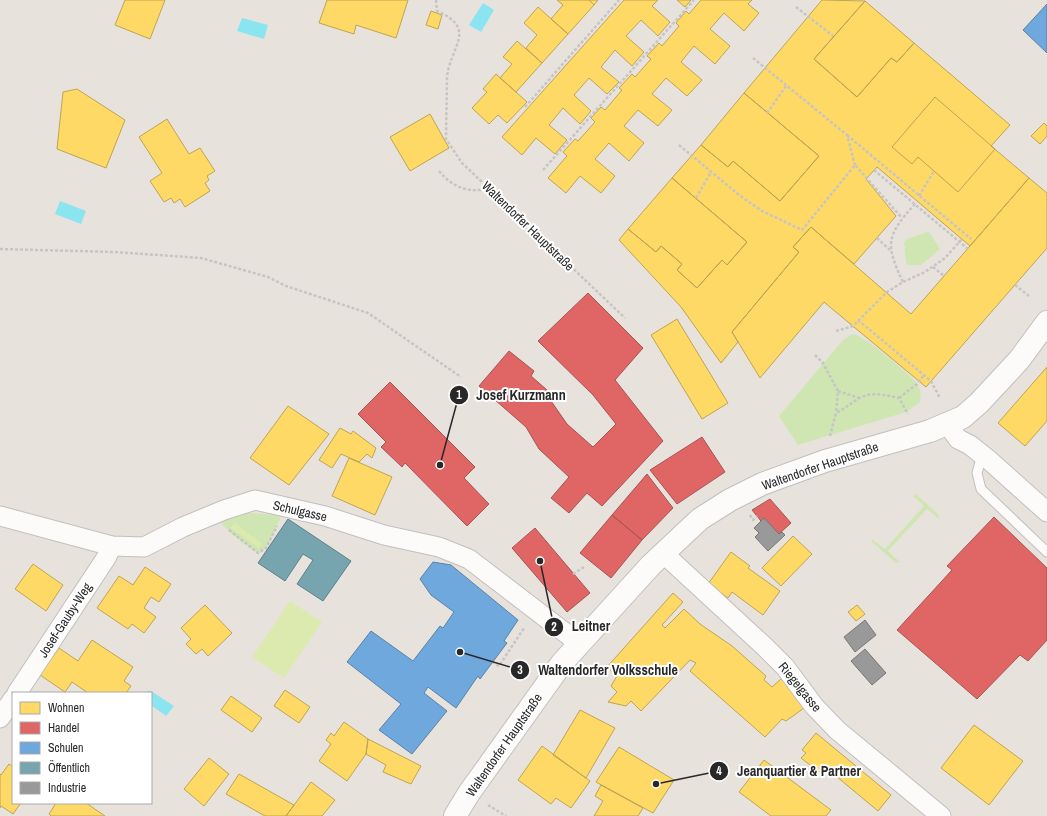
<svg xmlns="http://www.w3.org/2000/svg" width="1047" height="816" font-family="'Archivo Narrow',sans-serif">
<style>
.green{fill:#cfe6b2}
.pitch{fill:#ddeaaf}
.water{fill:#8ae5f1}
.homes{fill:#ffd966;stroke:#bea453}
.shops{fill:#e06666;stroke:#a95353}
.schools{fill:#6fa8dc;stroke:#5a82a6}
.public{fill:#76a5af;stroke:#5f8086}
.industry{fill:#999;stroke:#777}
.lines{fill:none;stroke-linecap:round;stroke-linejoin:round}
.lane-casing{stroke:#c1bfbf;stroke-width:11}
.street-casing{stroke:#c1bfbf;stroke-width:21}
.secondary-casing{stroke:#c1bfbf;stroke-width:24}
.path{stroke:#c6c5c5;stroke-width:2.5;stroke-dasharray:3 2;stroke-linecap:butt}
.lane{stroke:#fcfbfa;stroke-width:9}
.street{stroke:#fcfbfa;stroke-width:19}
.secondary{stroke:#fcfbfa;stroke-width:22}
.labels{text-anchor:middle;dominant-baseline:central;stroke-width:4;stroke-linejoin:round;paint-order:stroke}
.street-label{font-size:13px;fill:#282828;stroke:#fff}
.leader{fill:none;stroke:#282828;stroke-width:1.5}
.callout-dot{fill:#282828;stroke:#fff;stroke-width:1.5}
.mark-label{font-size:12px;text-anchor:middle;font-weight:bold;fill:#fff}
.callout-label{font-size:14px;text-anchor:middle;font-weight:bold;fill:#282828;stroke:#fff;stroke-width:4;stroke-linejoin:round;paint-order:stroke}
</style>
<rect width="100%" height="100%" fill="#e8e2dd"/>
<path class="green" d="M927,232L930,233L940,249L921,265H908L906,263L904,242L907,239Z
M853,334C863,335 911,374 917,384C921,390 921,395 920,402L906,412L798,445L779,416L843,340Z
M916,494L939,515V519L927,509L888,551L900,562L896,563L872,542V539L885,549L924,506L913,496Z
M249,513L282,515L266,548L258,553L233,535L220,522Z"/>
<path class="pitch" d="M235,523L262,544L259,548L231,528Z
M290,601L322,622L284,678L252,657Z"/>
<path class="water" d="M483,3L494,10L481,32L469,25Z
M242,18L268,25L264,39L237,31Z
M60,201L86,211L81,224L55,214Z
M147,691H151L174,706L166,716L151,705V693H146Z"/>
<path class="homes" d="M125,0H165L150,39L115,25Z
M327,0H408L396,38L356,25L354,34L319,23Z
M557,0H589L594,5L568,34L551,19L563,5Z
M589,0H598L594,5Z
M624,0H658L652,6L670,22L658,36L641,20L626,36L644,52L632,66L615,50L601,67L619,82L607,94L589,78L574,95L591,111L580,124L563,108L549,125L567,140L555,154L536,138L522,155L502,137Z
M677,0H691L685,7Z
M701,0H752L748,4L759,13L744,31L724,13L710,29L730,46L715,64L694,46L681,62L702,80L687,96L666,78L652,94L672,110L658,126L638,110L624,126L644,143L629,161L609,143L595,159L615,176L601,193L580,176L566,193L548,178L567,156L563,152L575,139L578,141L595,122L591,118L601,107L605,110L622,90L619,88L632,74L635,77L651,59L647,56L659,43L662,46L679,26L676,23L686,11L689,14Z
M822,0L865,1L814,59L857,97L891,58L897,62L914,43L1010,125L991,146L1029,178L970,246L877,167L866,179L896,216L854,264L811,227L793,247L799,252L732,332L738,342L721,363L681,307L619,240L628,229L656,252L661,246L682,264L677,270L697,288L722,260L727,265L747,242L672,178L701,145L728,167L733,161L780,201L819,156L744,93Z
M865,1L914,43L897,62L891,58L857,97L814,59Z
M538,7L568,34L542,63L526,48L537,35L524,23Z
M431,11L442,15L438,29L426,25Z
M517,41L542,63L516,92L500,78L512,64L503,57Z
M496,74L527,102L507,123L498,115L489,124L472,108L487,92L483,89Z
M77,89L125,120L106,168L57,149L63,92Z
M744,93L819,156L780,201L733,161L728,167L701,145Z
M935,97L995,149L958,192L918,157L912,164L892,147Z
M430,114L449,148L410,171L390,137Z
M167,119L189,154L200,148L215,171L207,176L209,180L205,183L210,191L185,207L180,199L174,203L171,198L164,202L150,181L162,173L139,137Z
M1044,123L1047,126V136L1040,144L1031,136Z
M672,178L747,242L727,265L722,260L697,288L677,270L682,264L661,246L656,252L628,229Z
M1029,178L1047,193V248L926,387L824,302L760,378L732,332L799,252L793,247L811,227L911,314Z
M677,319L728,403L702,419L651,335Z
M1047,367V421L1025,446L998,423Z
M288,406L329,434L289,485L250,458Z
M340,428L351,434L353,431L376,448L372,458L367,454L359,462L341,454L332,468L319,460Z
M349,458L392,477L375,515L332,496Z
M793,536L812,554L781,586L762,568Z
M731,552L750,566L748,568L780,591L763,615L732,592L728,598L708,584Z
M33,564L63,585L46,611L15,589Z
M145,567L171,584L159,602L151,597L144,608L156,617L144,633L132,624L128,629L97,608L119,576L133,585Z
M673,593L683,602L662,625L665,628L684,609L700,624L732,646L766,676L764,680L772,687L782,678L804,708L786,721L782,719L765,737L690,671L696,663L690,660L641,711L631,701L626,706L608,702L617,692L611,686L617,676L607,667Z
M205,605L232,633L208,656L202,649L196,654L186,644L191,639L181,628Z
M857,605L865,614L856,621L848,612Z
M92,640L133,667L124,681L131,686L126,693H88L72,682L65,692L40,675L59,648L78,661Z
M285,690L310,707L299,723L274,706Z
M231,696L262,718L252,732L221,710Z
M580,710L615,728L586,778L553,755Z
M344,722L368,739L366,754L347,781L319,761L331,744L326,740L331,733L334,736Z
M974,725L1023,761L989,805L941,768Z
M816,733L891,795L878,811L824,766L819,772L801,758L806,753L802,750Z
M368,739L421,766L411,784L383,772L386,765L366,754Z
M542,746L590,781L571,808L556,798L551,804L518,780Z
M619,747L674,780L653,813L596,782Z
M209,758L229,774L204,806L184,789Z
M764,760L831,810L826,816H771L739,792Z
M9,764L13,767V803H21L13,814L1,806L0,808V774L1,775Z
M239,774L294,805L286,816H265L226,794Z
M311,782L335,800L322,816H286Z
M601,785L643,808L638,816H594L603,801L595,796Z
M56,803H86L105,816H51L49,814Z"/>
<path class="shops" d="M588,293L643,348L615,380L663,441L602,506L587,493L569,513L551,498L569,477L539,449L526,427L479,386L509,351L534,371L531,376L555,397L551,401L567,424L593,447L616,424L593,395L538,341Z
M390,382L475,467L464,478L489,504L467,526L405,463L402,467L381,447L386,442L358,414Z
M702,437L725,472L677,504L650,470Z
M647,474L673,508L642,540L612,515Z
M770,499L791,523L779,534L764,518L761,521L752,510Z
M612,515L642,540L611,578L580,553Z
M994,517L1047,568V640L1028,661L1020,655L977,699L897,630L952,570L947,566Z
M535,528L590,593L567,612L512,548Z"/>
<path class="schools" d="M1047,4V53L1023,30Z
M433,562L451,565L518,620L504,641L507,643L480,679L478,676L456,708L428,687L424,693L447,711L412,754L379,730L401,704L347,662L371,631L413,661L440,626L443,628L454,612L431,595L420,579Z"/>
<path class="public" d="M288,519L351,561L323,601L297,584L313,560L303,554L285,581L258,563Z"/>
<path class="industry" d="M764,518L779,534L782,532L785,535L768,551L755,537L759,533L754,528Z
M865,620L876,635L855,652L844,637Z
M865,649L886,673L872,685L851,661Z"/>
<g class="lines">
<defs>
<path id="lane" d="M982,455L977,473L981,489L1047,552"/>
<path id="street" d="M948,425L958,439L970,445L990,461L1047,512
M0,516L112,546L144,547L183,527L224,510L255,500L325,516L384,535L439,547L469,559L580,644
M663,553L765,647L785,667L814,706L837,730L941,816
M17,693L106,558L112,546
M0,718L13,699"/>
<path id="secondary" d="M455,816L469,793L562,663L651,565L700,519L730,500L762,484L825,461L930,431L963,417L979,403L1019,360L1047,322"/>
</defs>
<use href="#lane" class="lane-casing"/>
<use href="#street" class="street-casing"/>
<use href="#secondary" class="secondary-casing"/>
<path class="path" d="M436,0L437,11C479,29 449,48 447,78L446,139L462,163L625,318
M796,7L833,36
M753,58L847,135L855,165
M525,107L619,0
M767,113L786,86
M847,135L971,239
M679,145L739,195L762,211L802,230L855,165L902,218
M543,170L694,0
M874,170L968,249
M439,171C452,187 469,194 489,188
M919,196L934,171
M696,198L711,172
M877,238L890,250
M0,249L114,252L201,258L268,277L286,286L368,313L461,377
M933,267L944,276
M903,282C885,244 886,236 915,204
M1015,285L1029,296
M858,320L931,381L940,398
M836,331L853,326L887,292L903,282L925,272L945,258L962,239
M815,355L823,363L838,391L836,413
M838,391L859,398
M899,398L917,384L923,376
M830,436L836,413C844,409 850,404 858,399C870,391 886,395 899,398L908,414
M750,515L753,520L757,516
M229,530L258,553L266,548L277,526
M573,574L584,567
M492,662L499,666L524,628
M488,805L506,816"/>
<use href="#lane" class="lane"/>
<use href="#street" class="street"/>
<use href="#secondary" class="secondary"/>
</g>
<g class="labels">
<g class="street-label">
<text transform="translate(528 226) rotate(44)">Waltendorfer Hauptstraße</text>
<text transform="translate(820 466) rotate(-19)">Waltendorfer Hauptstraße</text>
<text transform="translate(300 511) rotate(13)">Schulgasse</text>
<text transform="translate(65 620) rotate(-57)">Josef-Gauby-Weg</text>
<text transform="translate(800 687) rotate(51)">Riegelgasse</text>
<text transform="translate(504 745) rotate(-55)">Waltendorfer Hauptstraße</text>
</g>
</g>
<path class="leader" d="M440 465L459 395M540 561L554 627M460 652L520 670M656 784L719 771"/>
<g class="callout-dot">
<circle cx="440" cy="465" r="4"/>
<circle cx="540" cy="561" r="4"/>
<circle cx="460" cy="652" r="4"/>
<circle cx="656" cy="784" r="4"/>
<circle cx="459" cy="395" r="10"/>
<circle cx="554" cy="627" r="10"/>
<circle cx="520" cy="670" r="10"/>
<circle cx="719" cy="771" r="10"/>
</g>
<g class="mark-label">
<text x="459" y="399">1</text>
<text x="554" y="631">2</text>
<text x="520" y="674">3</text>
<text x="719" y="775">4</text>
</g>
<g class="callout-label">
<text x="521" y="400">Josef Kurzmann</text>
<text x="591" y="631">Leitner</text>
<text x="608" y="675">Waltendorfer Volksschule</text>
<text x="799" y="776">Jeanquartier &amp; Partner</text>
</g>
<rect x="12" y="692" width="140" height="112" fill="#ffffff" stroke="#a9a9a9"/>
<rect x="20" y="702" width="20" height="12" fill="#ffd966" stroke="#a9a9a9"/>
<text x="48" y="712" font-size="12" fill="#282828">Wohnen</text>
<rect x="20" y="722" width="20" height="12" fill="#e06666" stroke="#a9a9a9"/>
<text x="48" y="732" font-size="12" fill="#282828">Handel</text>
<rect x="20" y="742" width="20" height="12" fill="#6fa8dc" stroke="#a9a9a9"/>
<text x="48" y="752" font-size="12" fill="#282828">Schulen</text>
<rect x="20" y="762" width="20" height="12" fill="#76a5af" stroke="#a9a9a9"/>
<text x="48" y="772" font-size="12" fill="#282828">Öffentlich</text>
<rect x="20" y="782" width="20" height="12" fill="#999999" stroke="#a9a9a9"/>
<text x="48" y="792" font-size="12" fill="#282828">Industrie</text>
</svg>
